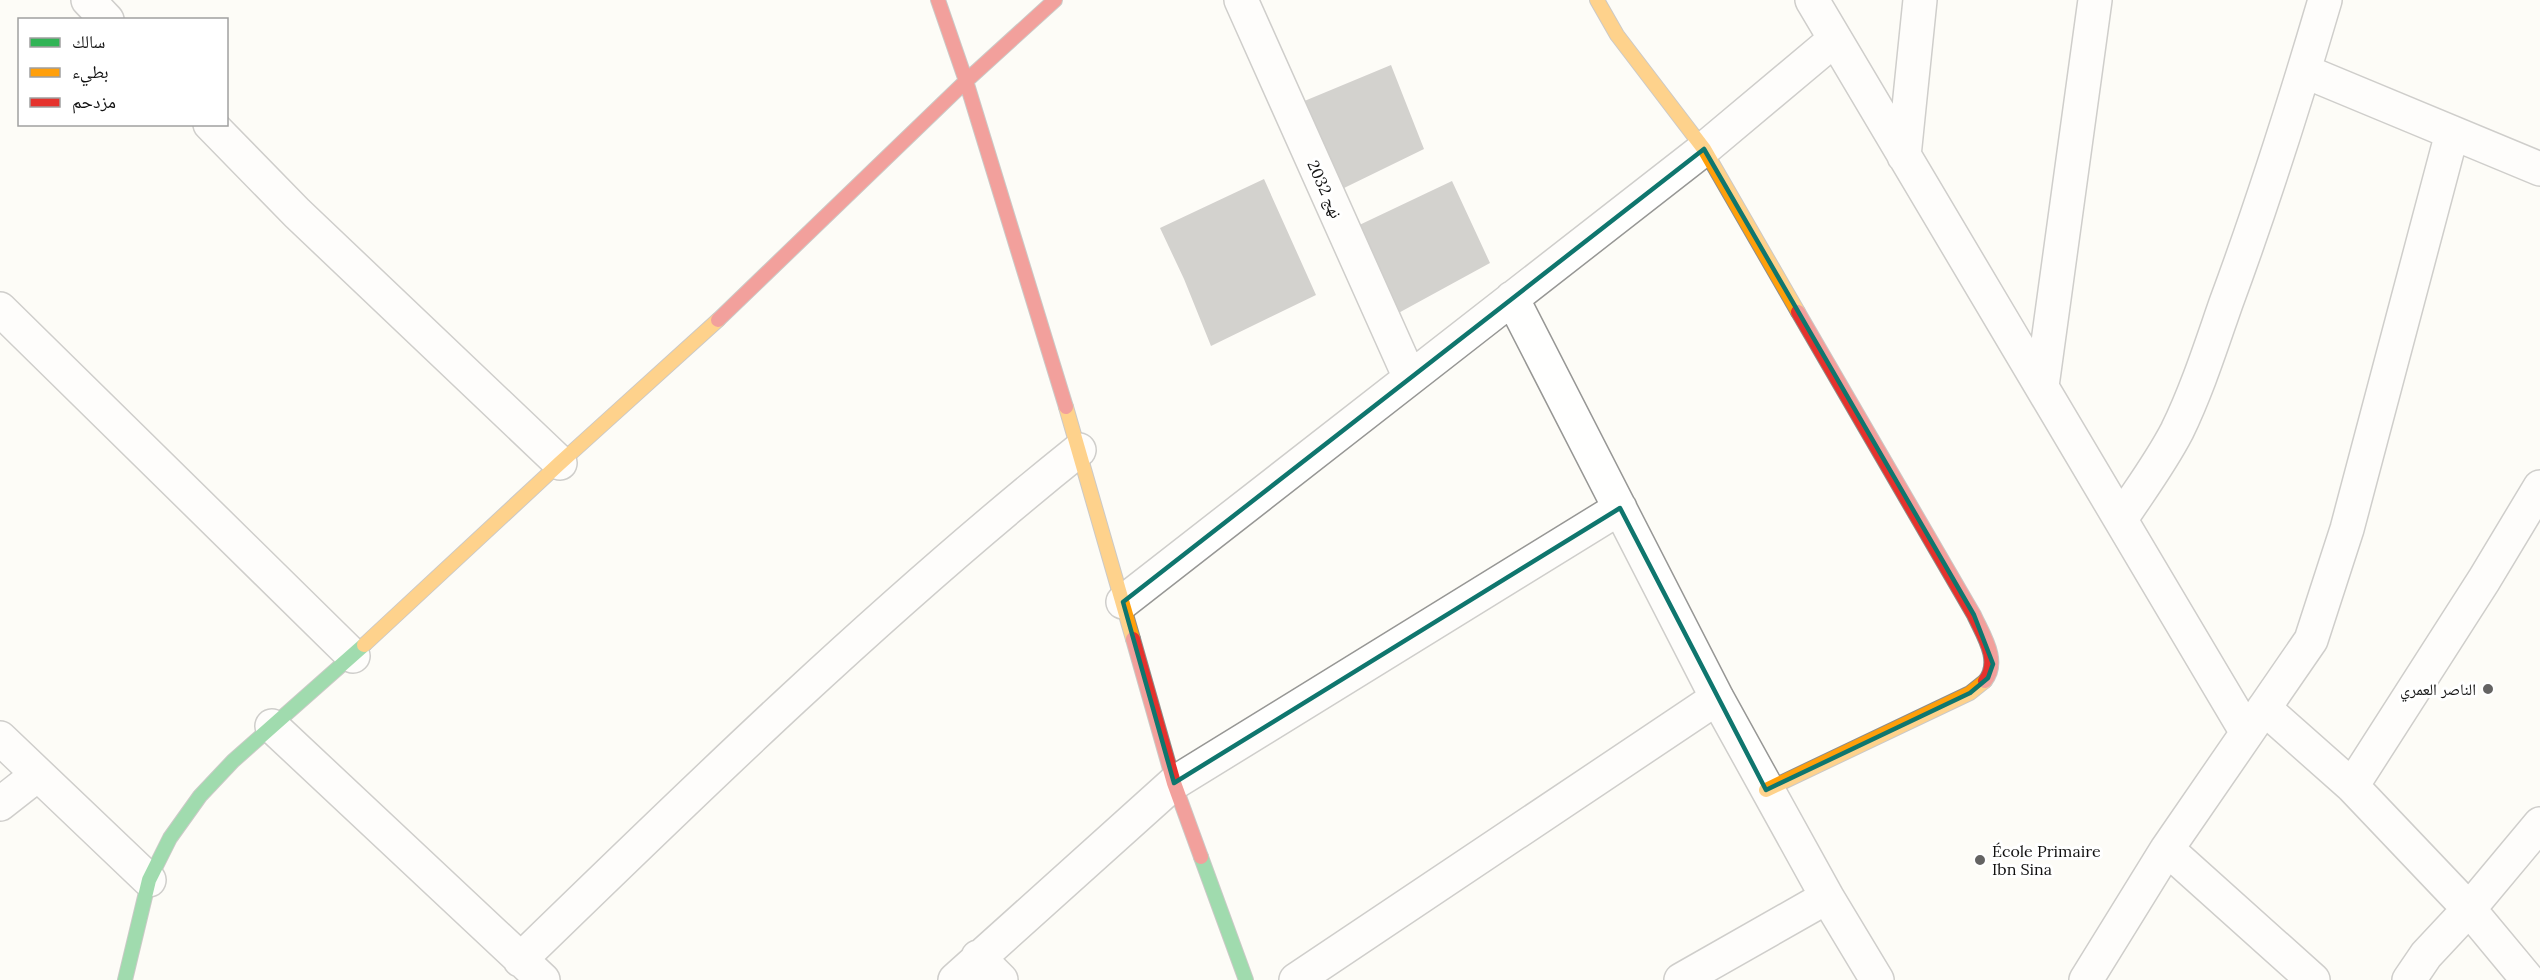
<svg xmlns="http://www.w3.org/2000/svg" width="2540" height="980" font-family="Lora,'Noto Naskh Arabic',serif">
<style>
.building{fill:#a19f9c}
.lines{fill:none;stroke-linecap:round;stroke-linejoin:round}
.street-casing{stroke:#979795;stroke-width:36}
.fast-casing{stroke:#8e8d8b;stroke-width:16}
.slow-casing{stroke:#8e8d8b;stroke-width:16}
.jam-casing{stroke:#8e8d8b;stroke-width:16}
.street{stroke:#fffffe;stroke-width:33}
.fast{stroke:#30b455;stroke-width:14}
.slow{stroke:#ff9f0a;stroke-width:14}
.jam{stroke:#e5322d;stroke-width:14}
.marked{fill:none;stroke:#0f766e;stroke-width:4.5;stroke-linejoin:round}
.poi-dot{fill:#646362;stroke:#fff;stroke-width:2}
.labels{text-anchor:middle;dominant-baseline:central;stroke-width:6;stroke-linejoin:round;paint-order:stroke}
.street-label{font-size:16px;fill:#111;stroke:#fff}
.poi-label{font-size:16px;fill:#111;stroke:#fff;text-anchor:end}
</style>
<rect width="100%" height="100%" fill="#fdfcf7"/>
<path class="building" d="M1391,65L1424,149L1342,189L1302,102Z
M1264,179L1316,295L1211,346L1184,279L1160,228Z
M1452,181L1490,263L1393,316L1353,228Z"/>
<g class="lines">
<defs>
<path id="street" d="M88,0L107,20
M1241,0L1410,378
M1812,0L2246,731
M2304,71L2540,169
M210,124L297,213L560,463
M1904,156L1920,0
M1512,298L1717,698L1827,897L1877,980
M0,309L353,656
M2042,386L2095,0
M2121,519C2140,490 2161,462 2177,431C2197,390 2211,346 2226,303C2263,203 2295,102 2325,0
M1123,602L1704,149L1834,40
M2264,708L2352,786L2469,909L2528,980
M272,726L543,980
M0,738L149,880
M2352,786L2484,580L2540,487
M0,804L37,775
M2167,849L2313,980
M978,957L1001,980
M520,960C701,784 882,608 1079,450
M955,980L1174,783L1620,508
M1296,980L1717,698
M1681,980L1827,897
M2086,980L2167,849L2311,640L2347,529L2452,133
M2409,980L2426,955L2469,909L2540,824"/>
<path id="fast" d="M1201,857L1246,980
M125,980L149,880L170,838L200,796L233,761L364,645"/>
<path id="slow" d="M1597,0L1617,35L1704,149L1798,312
M1066,407L1133,639
M364,645L560,463L718,320
M1766,790L1970,693L1985,681"/>
<path id="jam" d="M938,0L966,81L1066,407
M1798,312L1974,615C1983,635 2001,661 1985,681
M718,320L966,81L1055,0
M1133,639L1174,783L1201,857"/>
</defs>
<use href="#street" class="street-casing"/>
<use href="#fast" class="fast-casing"/>
<use href="#slow" class="slow-casing"/>
<use href="#jam" class="jam-casing"/>
<use href="#street" class="street"/>
<use href="#fast" class="fast"/>
<use href="#slow" class="slow"/>
<use href="#jam" class="jam"/>
</g>
<path d="M0 0H2540V980H0ZM1704,149L1974,615L1993,664L1988,678L1970,693L1766,790L1620,508L1174,783L1123,602Z" fill="#fdfcf7" fill-opacity=".55" fill-rule="evenodd"/>
<path class="marked" d="M1704,149L1974,615L1993,664L1988,678L1970,693L1766,790L1620,508L1174,783L1123,602Z"/>
<g class="poi-dot">
<circle cx="2488" cy="689" r="6"/>
<circle cx="1980" cy="860" r="6"/>
</g>
<g class="labels">
<g class="street-label">
<text transform="translate(1325 189) rotate(66)">نهج 2032</text>
</g>
<g class="poi-label">
<text x="2476" y="689">الناصر العمري</text>
<text x="1992" y="851" text-anchor="start">École Primaire<tspan x="1992" dy="18">Ibn Sina</tspan></text>
</g>
</g>
<rect x="18" y="18" width="210" height="108" fill="#ffffff" stroke="#a0a0a0" stroke-width="1.5"/>
<rect x="30" y="38" width="30" height="9" fill="#30b455" stroke="#a0a0a0" stroke-width="1.5"/>
<text x="72" y="48" font-size="18" fill="#111111">سالك</text>
<rect x="30" y="68" width="30" height="9" fill="#ff9f0a" stroke="#a0a0a0" stroke-width="1.5"/>
<text x="72" y="78" font-size="18" fill="#111111">بطيء</text>
<rect x="30" y="98" width="30" height="9" fill="#e5322d" stroke="#a0a0a0" stroke-width="1.5"/>
<text x="72" y="108" font-size="18" fill="#111111">مزدحم</text>
</svg>
